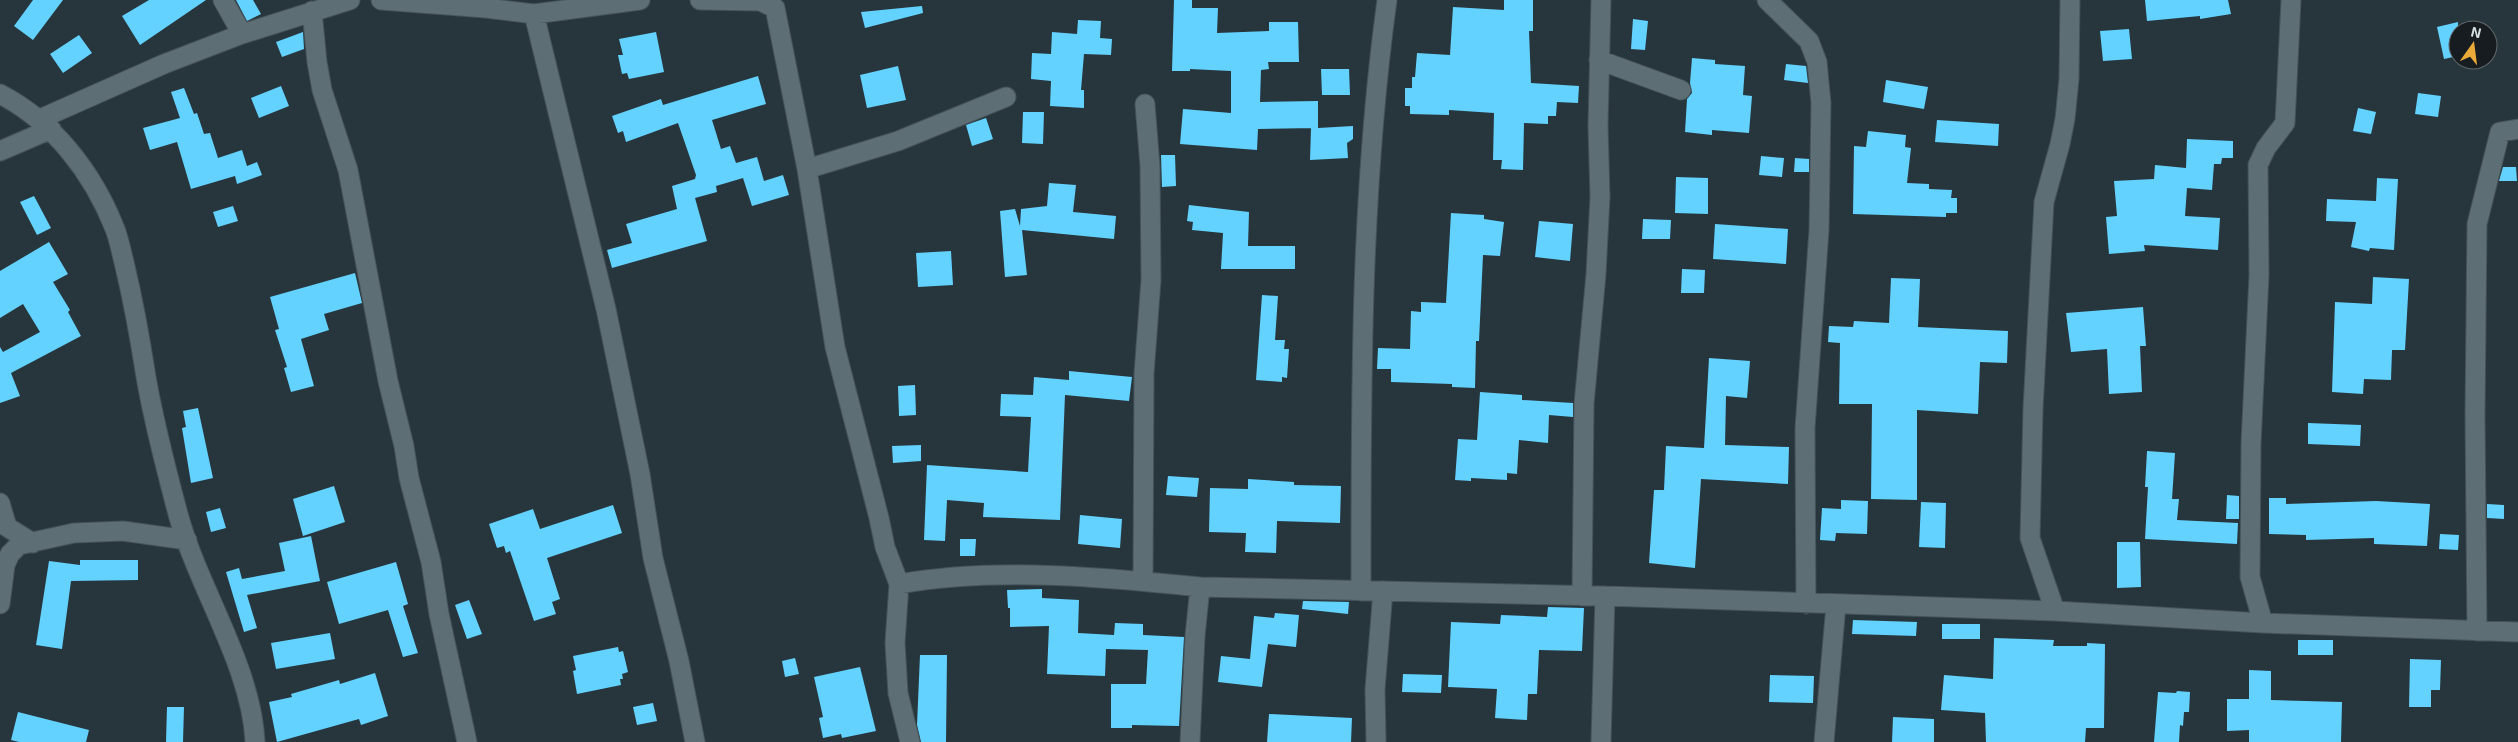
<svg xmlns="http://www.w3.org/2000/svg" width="2518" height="742" font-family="'Exo 2',sans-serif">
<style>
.building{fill:#64d2fe}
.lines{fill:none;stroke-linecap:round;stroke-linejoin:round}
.minor-casing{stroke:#465359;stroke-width:21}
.minor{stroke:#5d6e75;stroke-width:19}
</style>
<rect width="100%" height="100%" fill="#27363d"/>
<path class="building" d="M33,0H63L33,40L14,26Z
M149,0H206L140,45L122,16Z
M236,0H253L261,14L247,21Z
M1174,0H1192V8H1218L1217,33L1269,31V22H1298L1299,62H1268L1269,69L1261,70L1260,102L1318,101V128L1353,126V139L1347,143L1348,158L1310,160L1311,128H1314L1258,129L1257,150L1180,144L1183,109L1231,113V71L1190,69V71H1172Z
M1504,0H1533V31H1529L1531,83L1579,86L1578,103L1557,102L1556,116H1548V124L1524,123L1523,170L1501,169L1502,160H1493L1494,113L1449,110V115L1410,114V106H1405V88H1412V77H1415L1417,53L1450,55L1453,7L1504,10Z
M2145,0H2228L2231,14L2200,19V16L2147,21Z
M922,6L923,13L865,28L861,12Z
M1633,19L1648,21L1645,50L1631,49Z
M1078,20L1101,21L1100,38L1112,39L1111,55L1084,54L1081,90H1084V108L1050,106L1051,81L1031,79L1032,53L1051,54L1052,32L1077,34Z
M2458,22V56L2444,59L2437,27Z
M2129,29L2132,59L2103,61L2100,31Z
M303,32L304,49L282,57L276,42Z
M656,32L664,72L629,79L627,73L622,74L618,55H623L619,39Z
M79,35L92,53L63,73L50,54Z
M1692,58L1715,60V64L1745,66L1743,95L1752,96L1749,133L1712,130V135L1685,132L1687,99L1692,93L1690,83Z
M1786,64L1806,66L1808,83L1784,80Z
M898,66L906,100L867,108L860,75Z
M1321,69H1349L1350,95H1322Z
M758,76L766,104L712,120L721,149L730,146L736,163L757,157L764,181L783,175L789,195L752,206L743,178L716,186L717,192L695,198L707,241L612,268L607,250L632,243L626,224L677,209L672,186L695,179L696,175L678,123L626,142L623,131L618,133L612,116L661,99L663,105Z
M1886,80L1928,87L1924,109L1883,102Z
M281,86L289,106L259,118L251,98Z
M184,88L194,114L197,113L204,134L210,133L218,158L242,150L247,166L257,162L262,175L237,184L235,176L191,189L177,142L150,150L143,128L180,118L171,92Z
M2418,93L2441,96L2438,117L2415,114Z
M2358,108L2376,112L2371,134L2353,131Z
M1023,112H1044L1043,144L1022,143Z
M986,118L993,139L972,146L966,125Z
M1937,120L1999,124L1998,146L1935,142Z
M1868,131L1906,135L1905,147L1911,148L1907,183L1929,184V189L1952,190L1951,198H1957V213H1946V217L1853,214L1854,146L1866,147Z
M2187,139L2233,141V158H2222L2221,164H2214L2212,190L2187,188L2185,216L2220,218L2218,250L2144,245L2145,251L2109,254L2106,217L2117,216L2114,181L2154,179L2155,165L2186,168Z
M1161,155H1175L1176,186L1162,187Z
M1761,156L1784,158L1782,177L1759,175Z
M1795,158L1809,159V172H1794Z
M2503,167H2516L2517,181H2499Z
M1676,177L1708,178V214L1675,213Z
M2377,178L2398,179L2394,250L2370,248L2369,251L2351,247L2356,222L2326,221L2327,199L2376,201Z
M1049,183L1076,185L1073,212L1116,216L1114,239L1022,230L1027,275L1005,277L1000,211L1015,209L1020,226L1021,209L1047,206Z
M34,196L51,228L37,235L20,202Z
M1189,205L1249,212L1248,246H1295V269H1221L1223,233L1192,230L1193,222L1187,221Z
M233,206L238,221L218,227L213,212Z
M1451,213L1484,215V219L1504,222L1500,256L1483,255L1479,341H1476L1475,388L1452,387V384L1391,382V369H1377L1378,348L1410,349L1411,311L1421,312V302L1446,303Z
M1643,219L1671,220L1670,239H1642Z
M1539,221L1573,224L1570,261L1535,257Z
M1715,224L1788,229L1786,264L1713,259Z
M49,242L68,274L53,282L70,310L68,312L81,336L11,373L20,396L0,403V347L3,352L40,332L23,304L0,318V271Z
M951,251L953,285L918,287L916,253Z
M1682,269L1705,270L1704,293H1681Z
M355,273L362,303L324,314L329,330L301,339L314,386L291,392L284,368L287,367L275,330L279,329L270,297Z
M2373,277L2409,279L2405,350H2392L2391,380L2364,379L2363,394L2332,392L2335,302L2372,304Z
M1891,278L1920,279L1918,327L2008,331L2007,363L1980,362L1978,414L1917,410V500L1871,499L1872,404H1839L1840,343L1828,342L1829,326L1853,327L1854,321L1889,323Z
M1262,295L1278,296L1275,340H1285L1284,349H1289L1287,378L1282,377V382L1256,380Z
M2143,307L2146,346H2140L2142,392L2109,394L2107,349L2071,352L2066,313Z
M1709,358L1750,361L1747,398L1726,396L1725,445L1789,447L1788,484L1701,479L1695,568L1649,563L1654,490H1664L1666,446L1704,448Z
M1069,371L1132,377L1129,401L1065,395L1060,520L983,517L984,503L947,500L945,541L924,540L927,465L1028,472L1031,417L1000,416L1001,394L1033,395L1034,377L1069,380Z
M915,385L916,415L899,416L898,386Z
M1480,392L1522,395V400L1573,403V417L1549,415L1548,443L1519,440L1517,474L1507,473V480L1471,478V481L1455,480L1458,439L1477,440Z
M198,408L213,478L191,483L182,428L186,427L183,411Z
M2308,423L2361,425L2360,446L2308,444Z
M921,445V461L893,463L892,446Z
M2147,451L2175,453L2172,499H2179L2177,520L2238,523L2237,544L2145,539L2148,487H2145Z
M1168,476L1199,478L1197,497L1166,495Z
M1248,479L1294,482V485L1341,486L1340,523L1277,521L1276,553L1245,552L1246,533L1209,532L1210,488L1248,489Z
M334,486L345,522L303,536L293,499Z
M2227,495L2239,496V519H2226Z
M2269,498H2286V504L2376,501L2430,504L2427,546L2374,544V538L2306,540V535L2269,534Z
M1841,500L1868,501L1867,534L1836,533L1835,541L1820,540L1822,508L1841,509Z
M1921,502L1946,503L1945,548L1919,547Z
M2487,504L2504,505V519L2487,518Z
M613,505L622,533L547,558L560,599L552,602L556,614L534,621L510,551L506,553L504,546L497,548L489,524L533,509L540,529Z
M220,508L226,528L211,532L206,512Z
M1080,515L1122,519L1120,548L1078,544Z
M2440,534L2459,535L2458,550L2439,549Z
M311,536L320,581L247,595L257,628L244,632L226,572L239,568L242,579L285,571L279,543Z
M960,539H976L975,556H960Z
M2117,542H2140L2141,587L2117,588Z
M80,560H138V580L71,581L62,649L36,645L49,561L80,565Z
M396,562L408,604L403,606L418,653L403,657L388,610L339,624L327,582Z
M1042,589V598L1079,600L1078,633L1114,635L1115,623L1143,624V635L1184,637L1179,726L1132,725V728H1111V684H1146L1148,650L1106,649L1105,676L1047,674L1049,626L1010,627V608H1008L1007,590Z
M469,600L482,634L467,639L455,605Z
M1303,601L1349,602L1348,614L1302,609Z
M1548,607L1584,608L1582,651L1539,650L1537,694H1528L1527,720L1495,718L1497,689L1448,687L1451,622L1500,624L1501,615L1547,617Z
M1275,613L1299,615L1296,647L1268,644L1262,687L1218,682L1221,656L1250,659L1254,616L1274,618Z
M1853,620L1917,622L1916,636L1852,634Z
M1942,624H1980V639H1942Z
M330,633L335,659L276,669L271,643Z
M1994,638L2054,640L2053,646H2087V643L2105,644L2104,728H2086L2085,742H1986L1985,713L1941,710L1944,675L1993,679Z
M2298,640H2333V655H2298Z
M618,647L619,652L623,651L628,672L622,674L623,679H620L621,685L577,694L573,671L576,670L573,656Z
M920,655H947L946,742H921L917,725Z
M795,658L799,674L785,677L782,661Z
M2410,659L2441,660L2440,690H2431V707H2409Z
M860,667L876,731L842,738L841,734L823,738L819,718L823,717L814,677Z
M2249,670L2271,671V700L2342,702L2341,742H2249V730L2227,731V699H2249Z
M375,673L388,716L361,725L359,719L277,742L269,702L292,697L291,694L339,680L340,684Z
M1403,674L1442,675L1441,693L1402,692Z
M1770,675L1814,676L1813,703L1769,702Z
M2177,691L2190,692L2189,712H2184L2183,726L2180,725L2179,742H2154L2158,692L2176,693Z
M653,703L657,721L637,725L633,707Z
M167,707H184L183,742H166Z
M18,712L89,730L86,742H19L11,740Z
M1269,714L1352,718L1351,742H1267Z
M1893,717L1934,719V742H1892Z"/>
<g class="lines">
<defs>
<path id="minor" d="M223,0L242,34
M381,0L486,8L534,14L640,0
M700,0L760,1L775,8L807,169L835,347L879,518L885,547L899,584L895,643L898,693L910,742
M1767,0L1809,41L1817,62L1821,103L1819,230L1805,428L1806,604
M312,11L317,62L322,90L348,170L388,381L404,446L409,478L431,562L439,614L467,742
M534,14L606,309L640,474L653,558L679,661L695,742
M1599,60L1681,90
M0,94C54,122 93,173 115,229C119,239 121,251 124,262C133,300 140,338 146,377C154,423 166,469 178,514C198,588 252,667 255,742
M40,119L164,64L242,34L350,0
M0,151L51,129
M807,169L898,141L1006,97
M0,503L7,527L33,543
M1143,581L1144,374L1151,280L1150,166L1145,104
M899,584C996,567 1103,577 1200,587L1605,596L2055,611L2263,623L2518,632
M1361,591C1361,394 1360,196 1387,0
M1582,596L1584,404L1596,274L1600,197L1598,126L1601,0
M0,604L5,565L10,554L19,545L74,533L123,531L187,540
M2055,611L2030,538L2033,409L2044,202L2060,144L2065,119L2069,79L2070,0
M2263,623L2250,577L2251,444L2259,275L2258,165L2266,148L2285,123L2291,0
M2477,631L2475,414L2477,224L2500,132L2518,129
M1190,742L1195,636L1200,587
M1376,742L1375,689L1383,591
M1601,742L1605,596
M1824,742L1836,605"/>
</defs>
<use href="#minor" class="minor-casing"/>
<use href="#minor" class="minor"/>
</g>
<g transform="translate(2473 45) rotate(14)"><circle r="24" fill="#161c20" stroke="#62696d"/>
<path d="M0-4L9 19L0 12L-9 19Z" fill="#eaaa39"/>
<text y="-8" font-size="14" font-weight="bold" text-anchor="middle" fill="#d4dde1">N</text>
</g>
</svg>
